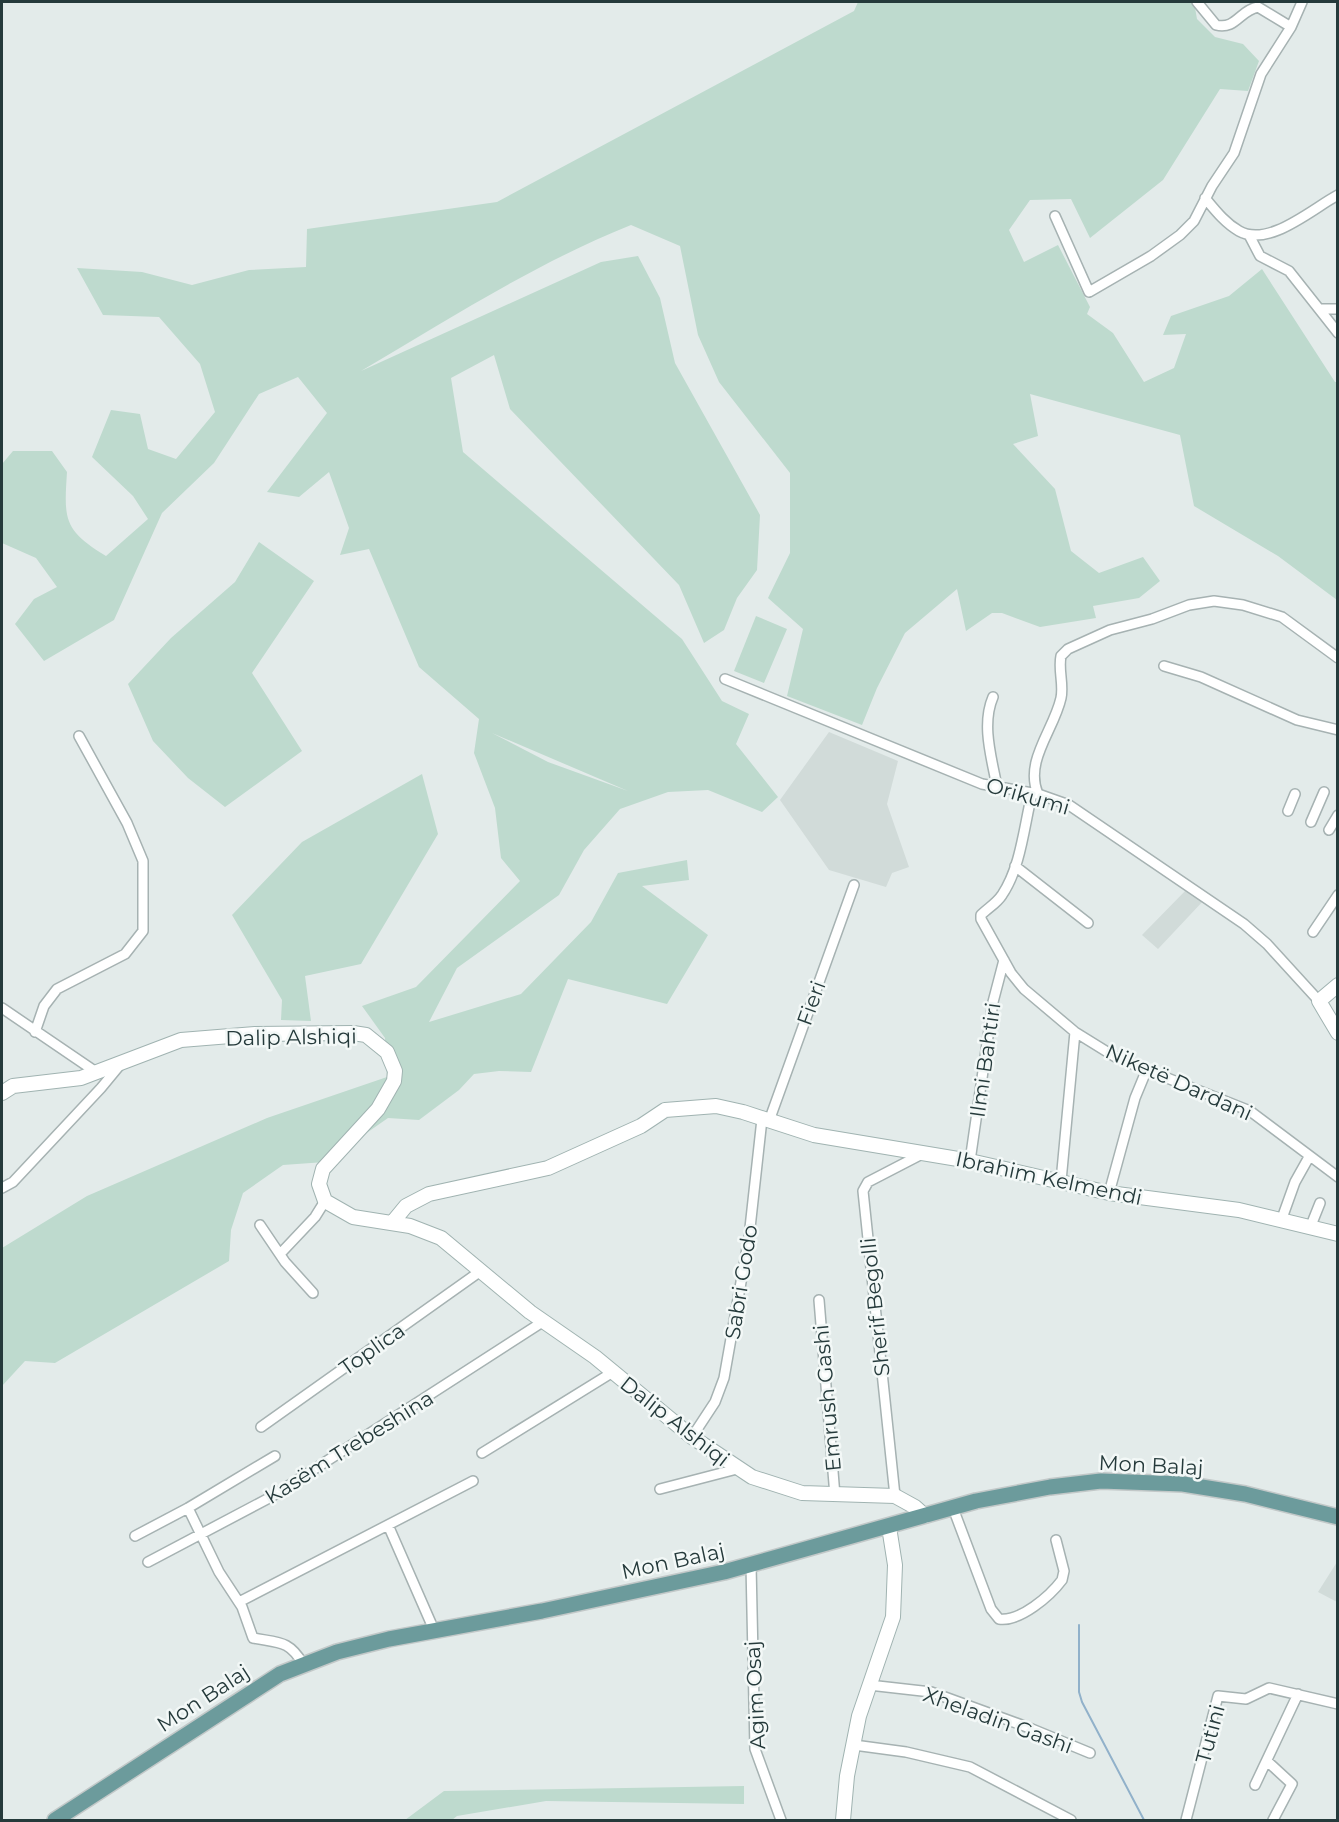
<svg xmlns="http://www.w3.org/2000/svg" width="1339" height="1822" font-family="Montserrat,sans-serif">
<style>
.built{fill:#d1dbd9}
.green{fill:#bedace;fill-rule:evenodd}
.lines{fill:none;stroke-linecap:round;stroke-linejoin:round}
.stream{stroke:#91b1ca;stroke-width:2}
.street-casing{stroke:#a6b2b2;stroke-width:12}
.secondary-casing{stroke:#a0b3b1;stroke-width:16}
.primary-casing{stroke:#c2c8c8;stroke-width:18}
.street{stroke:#fff;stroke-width:9}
.secondary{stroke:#fff;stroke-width:14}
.primary{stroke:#6c9b9c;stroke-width:15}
.labels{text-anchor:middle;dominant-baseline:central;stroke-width:5;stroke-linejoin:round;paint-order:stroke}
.street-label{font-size:21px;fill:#253a3b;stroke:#f3f8f7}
</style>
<rect width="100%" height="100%" fill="#e3ebea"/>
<path class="built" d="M829,732L898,761L887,804L909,867L892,873L886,887L829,870L780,800Z
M1188,888L1205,899L1158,949L1142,935Z
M1337,1562V1602L1318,1592Z"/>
<path class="green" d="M858,2H1194L1197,19L1215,37L1243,44L1259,61L1248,91L1220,89L1163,180L1090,238L1071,199L1030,200L1009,230L1024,262L1058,245L1090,307L1087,314L1113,333L1144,382L1174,368L1186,334L1163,335L1171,316L1229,296L1262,269L1335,382H1337V600L1278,556L1194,506L1180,435L1030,394L1038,436L1013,444L1055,489L1071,551L1099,573L1143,557L1160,581L1139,598L1093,606L1096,618L1040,627L1002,613H992L966,631L957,589L905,633L877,688L862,725L787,696L803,629L768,598L790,553V473L719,382L698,335L680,246L631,225C536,263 449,319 361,371L601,262L638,256L660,298L675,363L760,515L757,570L737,598L724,630L704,643L679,585L510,409L494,355L451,378L463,452L682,639L722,701L749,714L736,744L778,797L762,812L708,790L668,792L620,809L584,850L559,895L457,968L429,1022L521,994L591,922L618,873L687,860L689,880L642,886L708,935L667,1004L568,979L531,1072L499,1071L474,1074L459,1090L419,1120L388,1118L325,1162L283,1165L243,1193L231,1230L229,1261L55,1363L25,1361L2,1386V1248L87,1196L267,1118L387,1077L385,1038L362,1006L416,987L520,881L501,858L495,808L474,753L479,719L419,667L369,549L340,555L349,528L329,472L299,497L267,492L327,413L298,377L259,394L214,463L162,513L114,620L44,661L15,624L34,599L57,587L36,558L2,543V464L13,451H52L67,472C64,519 63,530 106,556L148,519L133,496L92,457L111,410L140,414L148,449L176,459L215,412L200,364L159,317L103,315L77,268L142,272L192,285L249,270L306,267L307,229L497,202L854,11ZM492,733L628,791L548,762Z
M259,542L314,581L252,673L302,751L225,807L188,778L153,741L128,684L171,638L235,582Z
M756,616L787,629L764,683L734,671Z
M422,774L438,834L361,964L305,976L311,1021L281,1020L282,1000L232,915L302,842Z
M744,1786V1804L546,1801L457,1816L452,1820H405L444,1791Z"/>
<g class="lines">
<path class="stream" d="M1079,1625V1692L1082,1702L1144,1820"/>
<defs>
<path id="street" d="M1197,2L1216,25C1236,30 1240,10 1258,7L1291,27
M1205,198C1215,210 1225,223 1239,231C1269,248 1313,208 1338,195
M1055,216L1089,292L1151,256L1180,235L1194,221L1212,186L1234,153L1261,74L1291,27L1302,2
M1249,235L1260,256L1289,271L1338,333
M1321,309H1338
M1164,666L1201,677L1297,720L1338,730
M725,679L982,784L1038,794L1069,805L1244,924L1267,944L1319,1001
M993,697C981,725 992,759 997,787
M1032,794C1024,826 1021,867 1002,895C997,903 988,908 981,915V919L1011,973L1024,989L1075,1032L1117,1058L1250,1111L1338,1177
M1038,794C1024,761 1054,730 1061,698C1064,684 1058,670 1061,656L1068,649L1110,630L1152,619L1189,605L1214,601L1243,605L1282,617L1338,658
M1288,811L1295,794
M1311,822L1324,792
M1329,830L1338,815
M1015,866L1088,923
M1313,932L1338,895
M2,1008L96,1072
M35,1032L44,1006L57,989L125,954L143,931V861L127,823L79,736
M769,1121L854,885
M970,1161L993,1002L1004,960
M1061,1181L1075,1032
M2,1188L13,1182L101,1088L120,1065
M1109,1193L1135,1098L1147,1069
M1281,1221L1295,1182L1309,1157
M260,1225L285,1262L313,1293
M1310,1228L1320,1203
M280,1254L315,1217L325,1201
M819,1300L835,1496
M261,1427L482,1270
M692,1437L715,1402L724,1378L749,1237L762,1119
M482,1453L613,1372
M660,1489L737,1469
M895,1496L863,1191L868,1182L924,1153
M188,1508L219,1572L242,1607L253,1638C279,1643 289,1640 303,1664
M953,1508L991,1609L999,1619C1020,1622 1050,1596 1062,1580L1064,1571L1056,1540
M388,1525L434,1630
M135,1536L188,1508L275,1456
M148,1562L271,1497L544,1321
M751,1565L755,1749L781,1820
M239,1602L473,1481
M869,1685L931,1692L1027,1727L1090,1753
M854,1745L906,1752L970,1767L1071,1820
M1267,1761L1292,1784L1273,1820
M1255,1785L1298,1694
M1186,1820L1218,1696L1246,1699L1269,1688L1338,1704"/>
<path id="secondary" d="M1338,985L1319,1001L1338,1033
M2,1093L13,1086L81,1078L181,1040L255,1034L353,1033L366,1035L387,1052L395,1071L394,1081L378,1109L323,1169L319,1184L325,1201L353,1217L410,1226L441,1238L530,1312L595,1357L692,1437L752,1477L802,1493L895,1496L915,1507L925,1516
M392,1223L406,1206L429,1194L548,1168L641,1126L665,1110L716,1106L743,1112L814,1135L970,1161L1109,1193L1239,1210L1338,1234
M843,1820L847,1776L859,1716L893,1617L895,1565L889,1527"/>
<path id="primary" d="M55,1820L280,1674L337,1652L389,1639L542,1611L724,1572L976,1501L1050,1487L1101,1481L1183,1484L1245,1494L1338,1517"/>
</defs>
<use href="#street" class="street-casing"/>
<use href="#secondary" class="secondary-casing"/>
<use href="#primary" class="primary-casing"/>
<use href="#street" class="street"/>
<use href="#secondary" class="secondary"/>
<use href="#primary" class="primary"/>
</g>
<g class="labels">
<g class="street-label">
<text transform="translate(1028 796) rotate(16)">Orikumi</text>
<text transform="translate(811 1003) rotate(-70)">Fieri</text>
<text transform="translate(291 1037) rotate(-1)">Dalip Alshiqi</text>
<text transform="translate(985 1060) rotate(-82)">Ilmi Bahtiri</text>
<text transform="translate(1179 1082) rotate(24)">Niketë Dardani</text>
<text transform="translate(1049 1178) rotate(12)">Ibrahim Kelmendi</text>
<text transform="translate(741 1282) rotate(-81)">Sabri Godo</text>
<text transform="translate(875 1307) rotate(-96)">Sherif Begolli</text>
<text transform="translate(372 1349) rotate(-35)">Toplica</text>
<text transform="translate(827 1398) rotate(-95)">Emrush Gashi</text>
<text transform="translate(675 1421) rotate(38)">Dalip Alshiqi</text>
<text transform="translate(349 1447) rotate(-32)">Kasëm Trebeshina</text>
<text transform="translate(1151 1465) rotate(3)">Mon Balaj</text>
<text transform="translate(673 1561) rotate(-12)">Mon Balaj</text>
<text transform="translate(755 1695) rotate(-93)">Agim Osaj</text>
<text transform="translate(203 1698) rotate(-33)">Mon Balaj</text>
<text transform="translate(998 1720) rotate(20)">Xheladin Gashi</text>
<text transform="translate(1210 1734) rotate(-75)">Tutini</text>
</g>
</g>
<rect width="1339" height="1822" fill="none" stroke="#253a3b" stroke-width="6"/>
</svg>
